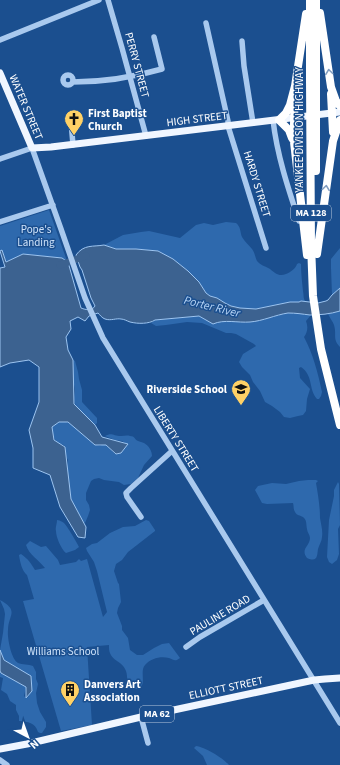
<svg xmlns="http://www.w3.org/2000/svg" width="340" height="765" font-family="'Source Sans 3',sans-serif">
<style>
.green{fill:#2e69ad}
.water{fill:#3c6290;stroke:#9cc4f0}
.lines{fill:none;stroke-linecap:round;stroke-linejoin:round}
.river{stroke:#3c6290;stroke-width:7}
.minor{stroke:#a9c9ee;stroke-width:5.5}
.major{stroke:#f0f6ff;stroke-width:7}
.highway{stroke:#fff;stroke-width:8}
.oneway{stroke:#829ec1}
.labels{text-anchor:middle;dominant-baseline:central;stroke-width:3;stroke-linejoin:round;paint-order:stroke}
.shield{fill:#1b4f8f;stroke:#bbcadd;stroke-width:1}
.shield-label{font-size:10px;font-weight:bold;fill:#fff}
.street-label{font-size:11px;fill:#fff;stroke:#1b4f8f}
.poi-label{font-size:11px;font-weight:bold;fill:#fff;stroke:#1b4f8f;text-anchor:start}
.park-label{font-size:11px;fill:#cfe3fa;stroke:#1b4f8f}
.water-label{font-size:12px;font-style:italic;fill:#b5d3f5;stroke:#1b4f8f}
</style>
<rect width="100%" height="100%" fill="#1b4f8f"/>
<path class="green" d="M49,210L67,261L62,258L23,254L6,262L2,250L0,251V226Z
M226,222L236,223C241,227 240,232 242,237C245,242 249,245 252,249C255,253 255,257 257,261C260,265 265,266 270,269C275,273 279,277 286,274C291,272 296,268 297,264L299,263L301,264C301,273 302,282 303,291C304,296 303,297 305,301H301L299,302H290L256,309H244L234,307L224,303L217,298L210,296L206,293L199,282L189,272L173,259L158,251L136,249H116L104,245L123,235L141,232L149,231L180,238L196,225L204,223L213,225Z
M340,248V288L332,295L331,268V259Z
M340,311V347C332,339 337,335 334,325C333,322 330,318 328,314Z
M287,313H297L311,315L306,321C308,326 308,332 304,337C313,354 318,373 322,392L321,396L319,399H317C308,389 314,376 301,367L299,368L300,378L310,389L307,399L306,411L303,415L298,416L290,418L284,417L280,412L272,406L265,402L260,391L253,382L250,375L242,367L239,362L243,354L256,346L254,344L236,334L231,333H226L202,323L187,322L166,325L156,326L151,323L155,320L199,316L210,322L262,320Z
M73,360L75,361L78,372L79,379L82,390V402L97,418V423L95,425L76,406C73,400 75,395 75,390C75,386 73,383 73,380C72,373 74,367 73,360Z
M63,421L69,423L82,432L95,445L100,446L102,445H106L115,454C121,454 124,448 127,444L122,441L115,440L105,436C112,432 113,436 121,436C124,436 127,435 130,436C135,436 134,439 138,441C140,442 142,442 144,443C149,446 152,451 152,456L144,465L138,478L131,484L124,485L119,482L104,480L99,478L94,479L91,481L86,493V500L89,505L90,510L88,516L85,523L81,520L71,499L67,471L68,460L65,454V448L64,445C54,444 53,435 52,427L54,424Z
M308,480H316L318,481L316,483C318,495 320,506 320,518C321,524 323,531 322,537C322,541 319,545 318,549C317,555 318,563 307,558C300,549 310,546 310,538C310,535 307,532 307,529C306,524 307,520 303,517C300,515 297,516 295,512C293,509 294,506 293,503L267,504L262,503L255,490L258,486L272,483L286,484L299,481Z
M338,482L339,484L340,525L338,529L339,554L337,560L332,564L329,562L327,557L329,520L334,496V490Z
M57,520C61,521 61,521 64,523C67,526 78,544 79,547L75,550L66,553C61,549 56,537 56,531C55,528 57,524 57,520Z
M146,520L149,521L155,530V531L128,552L122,560L116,564L114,571L118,583L119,584L121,602L118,608L117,613L122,626V630L128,638L130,650L137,655H143L154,648L162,644L169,643L180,658C175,662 174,660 169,658C161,656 151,658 145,665C138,673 151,691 131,689C126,683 128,677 126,671C122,659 108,662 109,645L87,647L92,725L61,731L23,601L34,599L27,575C22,571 20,562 19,555L21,554C29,560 30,562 35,570L45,568C39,560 29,555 26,545L30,541L41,547L46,546L58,560L60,565L76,562L79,559L81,561L87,559L103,617L107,612L97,571L94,562L87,551L86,548L92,544L97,543L110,533L123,527L135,526Z
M0,600C20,611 8,615 8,630C7,637 11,659 18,663C22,665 29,664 33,666L36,672V679L38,684L36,693L37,703L40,712L46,722V727L42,733H40L38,732C35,722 28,722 19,721V716L16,710V705L10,701L7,694L1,690L3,678L0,677V672L26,687L24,696L26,698L28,697L32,688L31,676L29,675L20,671L4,660L0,650L3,633L5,614L4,609Z
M196,746C205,747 223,758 229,765H207L203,756L194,748Z"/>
<path class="water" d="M104,245L116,249H136L158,251L173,259L188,271L199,282L206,293L210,296L217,298L225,303L231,306L240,308L256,309L290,302H299L301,301L318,303L326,301L328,300L332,295L340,288V311C330,314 320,315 310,315C302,314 296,313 288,313C275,315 263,321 250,322C238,323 224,319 213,324L199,316L155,320C149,324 138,324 130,322C127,321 124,319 121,319C116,318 111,321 105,319C102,318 100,315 98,313L89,316L85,321L78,317L70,321L71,329L66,337L68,350L73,360L74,404L95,425L102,437L128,444L121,453L116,454L106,445H95L68,422H59L52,427L54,440L65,447L71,499L86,527L85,538L78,537L60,507L50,475L33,468V448L29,430L39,402V367L29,360L10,363L0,367V268L5,267L0,251L2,250L6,262L23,254L62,258L68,262L81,308C86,310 92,311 95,306L91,298L82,270L80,267L76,255C84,244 93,247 104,245Z
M0,650L4,660L31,676L32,691L26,698V687L1,673L0,671Z"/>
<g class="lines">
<path class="river" d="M60,265L86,256"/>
<path class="minor" d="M108,0L122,48L146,136
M206,23L228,121V126L266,248
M0,40L99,0
M242,41L244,66L253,123
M63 80a5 5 0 1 1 10 0a5 5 0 1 1-10 0Z
M73,82C103,82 134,77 162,69L154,37
M273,120C277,155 288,188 299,221
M71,121L73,145
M0,159L32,148L61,229L85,298L103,338L340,723
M0,222L53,205
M141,517L127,497L126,493L131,488L172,451
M186,647L200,637L264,600
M141,717L148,743
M0,760L7,765"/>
<path class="major" d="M0,73L32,148L51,147L340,112
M0,749L27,744L141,717L314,680L325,679L340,678"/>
<path class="highway" d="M310,0V79L311,244L313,296L321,349L340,425
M320,13L331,87L336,101L340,106
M295,86L294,124V142L307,255
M331,94L333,132
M292,138L289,130L279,120L286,113L290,105L295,86L306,14
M316,171V0
M317,254L333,141L340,120"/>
</g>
<defs><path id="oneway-chevron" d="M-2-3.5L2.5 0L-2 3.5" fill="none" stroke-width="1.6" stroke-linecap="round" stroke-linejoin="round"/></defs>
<g class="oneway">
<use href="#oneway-chevron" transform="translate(329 72) rotate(-98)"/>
<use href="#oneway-chevron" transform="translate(326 188) rotate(-82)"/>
</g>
<defs>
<symbol id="church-pin" viewBox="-11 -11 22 30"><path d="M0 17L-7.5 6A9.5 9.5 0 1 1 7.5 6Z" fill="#ffd166" stroke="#1b4f8f"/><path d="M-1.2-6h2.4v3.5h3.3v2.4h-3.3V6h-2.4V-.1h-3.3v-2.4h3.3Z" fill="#111"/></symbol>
<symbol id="school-pin" viewBox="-11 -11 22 30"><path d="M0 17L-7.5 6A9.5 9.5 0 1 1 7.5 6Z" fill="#ffd166" stroke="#1b4f8f"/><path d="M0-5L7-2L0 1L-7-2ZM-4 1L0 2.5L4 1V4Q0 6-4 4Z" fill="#111"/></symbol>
<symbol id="building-pin" viewBox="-11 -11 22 30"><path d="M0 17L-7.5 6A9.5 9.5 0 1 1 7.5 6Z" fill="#ffd166" stroke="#1b4f8f"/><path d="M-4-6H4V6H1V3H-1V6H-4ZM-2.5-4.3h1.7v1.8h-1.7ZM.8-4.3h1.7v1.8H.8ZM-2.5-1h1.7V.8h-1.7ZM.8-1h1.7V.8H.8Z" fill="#111"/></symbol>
</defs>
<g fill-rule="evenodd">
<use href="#church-pin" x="63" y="108" width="22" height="30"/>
<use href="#school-pin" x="230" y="378" width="22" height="30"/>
<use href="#building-pin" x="59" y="679" width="22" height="30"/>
</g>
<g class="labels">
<g class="shield">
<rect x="291" y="205" width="40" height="16" rx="3"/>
<rect x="140" y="706" width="34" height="16" rx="3"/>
</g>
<g class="shield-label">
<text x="311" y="213">MA 128</text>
<text x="157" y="714">MA 62</text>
</g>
<g class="street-label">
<text transform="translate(137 65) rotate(75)">PERRY STREET</text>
<text transform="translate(26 107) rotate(67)">WATER STREET</text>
<text transform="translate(197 119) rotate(-7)">HIGH STREET</text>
<text transform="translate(299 130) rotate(-90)">YANKEE DIVISION HIGHWAY</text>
<text transform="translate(257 184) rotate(73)">HARDY STREET</text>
<text transform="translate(176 439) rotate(58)">LIBERTY STREET</text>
<text transform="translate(220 615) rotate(-31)">PAULINE ROAD</text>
<text transform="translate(226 688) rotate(-12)">ELLIOTT STREET</text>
</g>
<g class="poi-label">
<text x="88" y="113">First Baptist<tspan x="88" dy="13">Church</tspan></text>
<text x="227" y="389" text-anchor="end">Riverside School</text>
<text x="84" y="684">Danvers Art<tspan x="84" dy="13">Association</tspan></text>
</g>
<g class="park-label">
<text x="36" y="229">Pope's<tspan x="36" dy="13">Landing</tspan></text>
<text x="63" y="651">Williams School</text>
</g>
<g class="water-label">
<text transform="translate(212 307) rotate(14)">Porter River</text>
</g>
</g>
<g transform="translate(28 737) rotate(139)" stroke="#1b4f8f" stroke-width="3" paint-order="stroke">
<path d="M0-3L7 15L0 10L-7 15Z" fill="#ffffff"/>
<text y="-6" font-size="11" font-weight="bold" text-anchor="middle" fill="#ffffff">N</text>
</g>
</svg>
